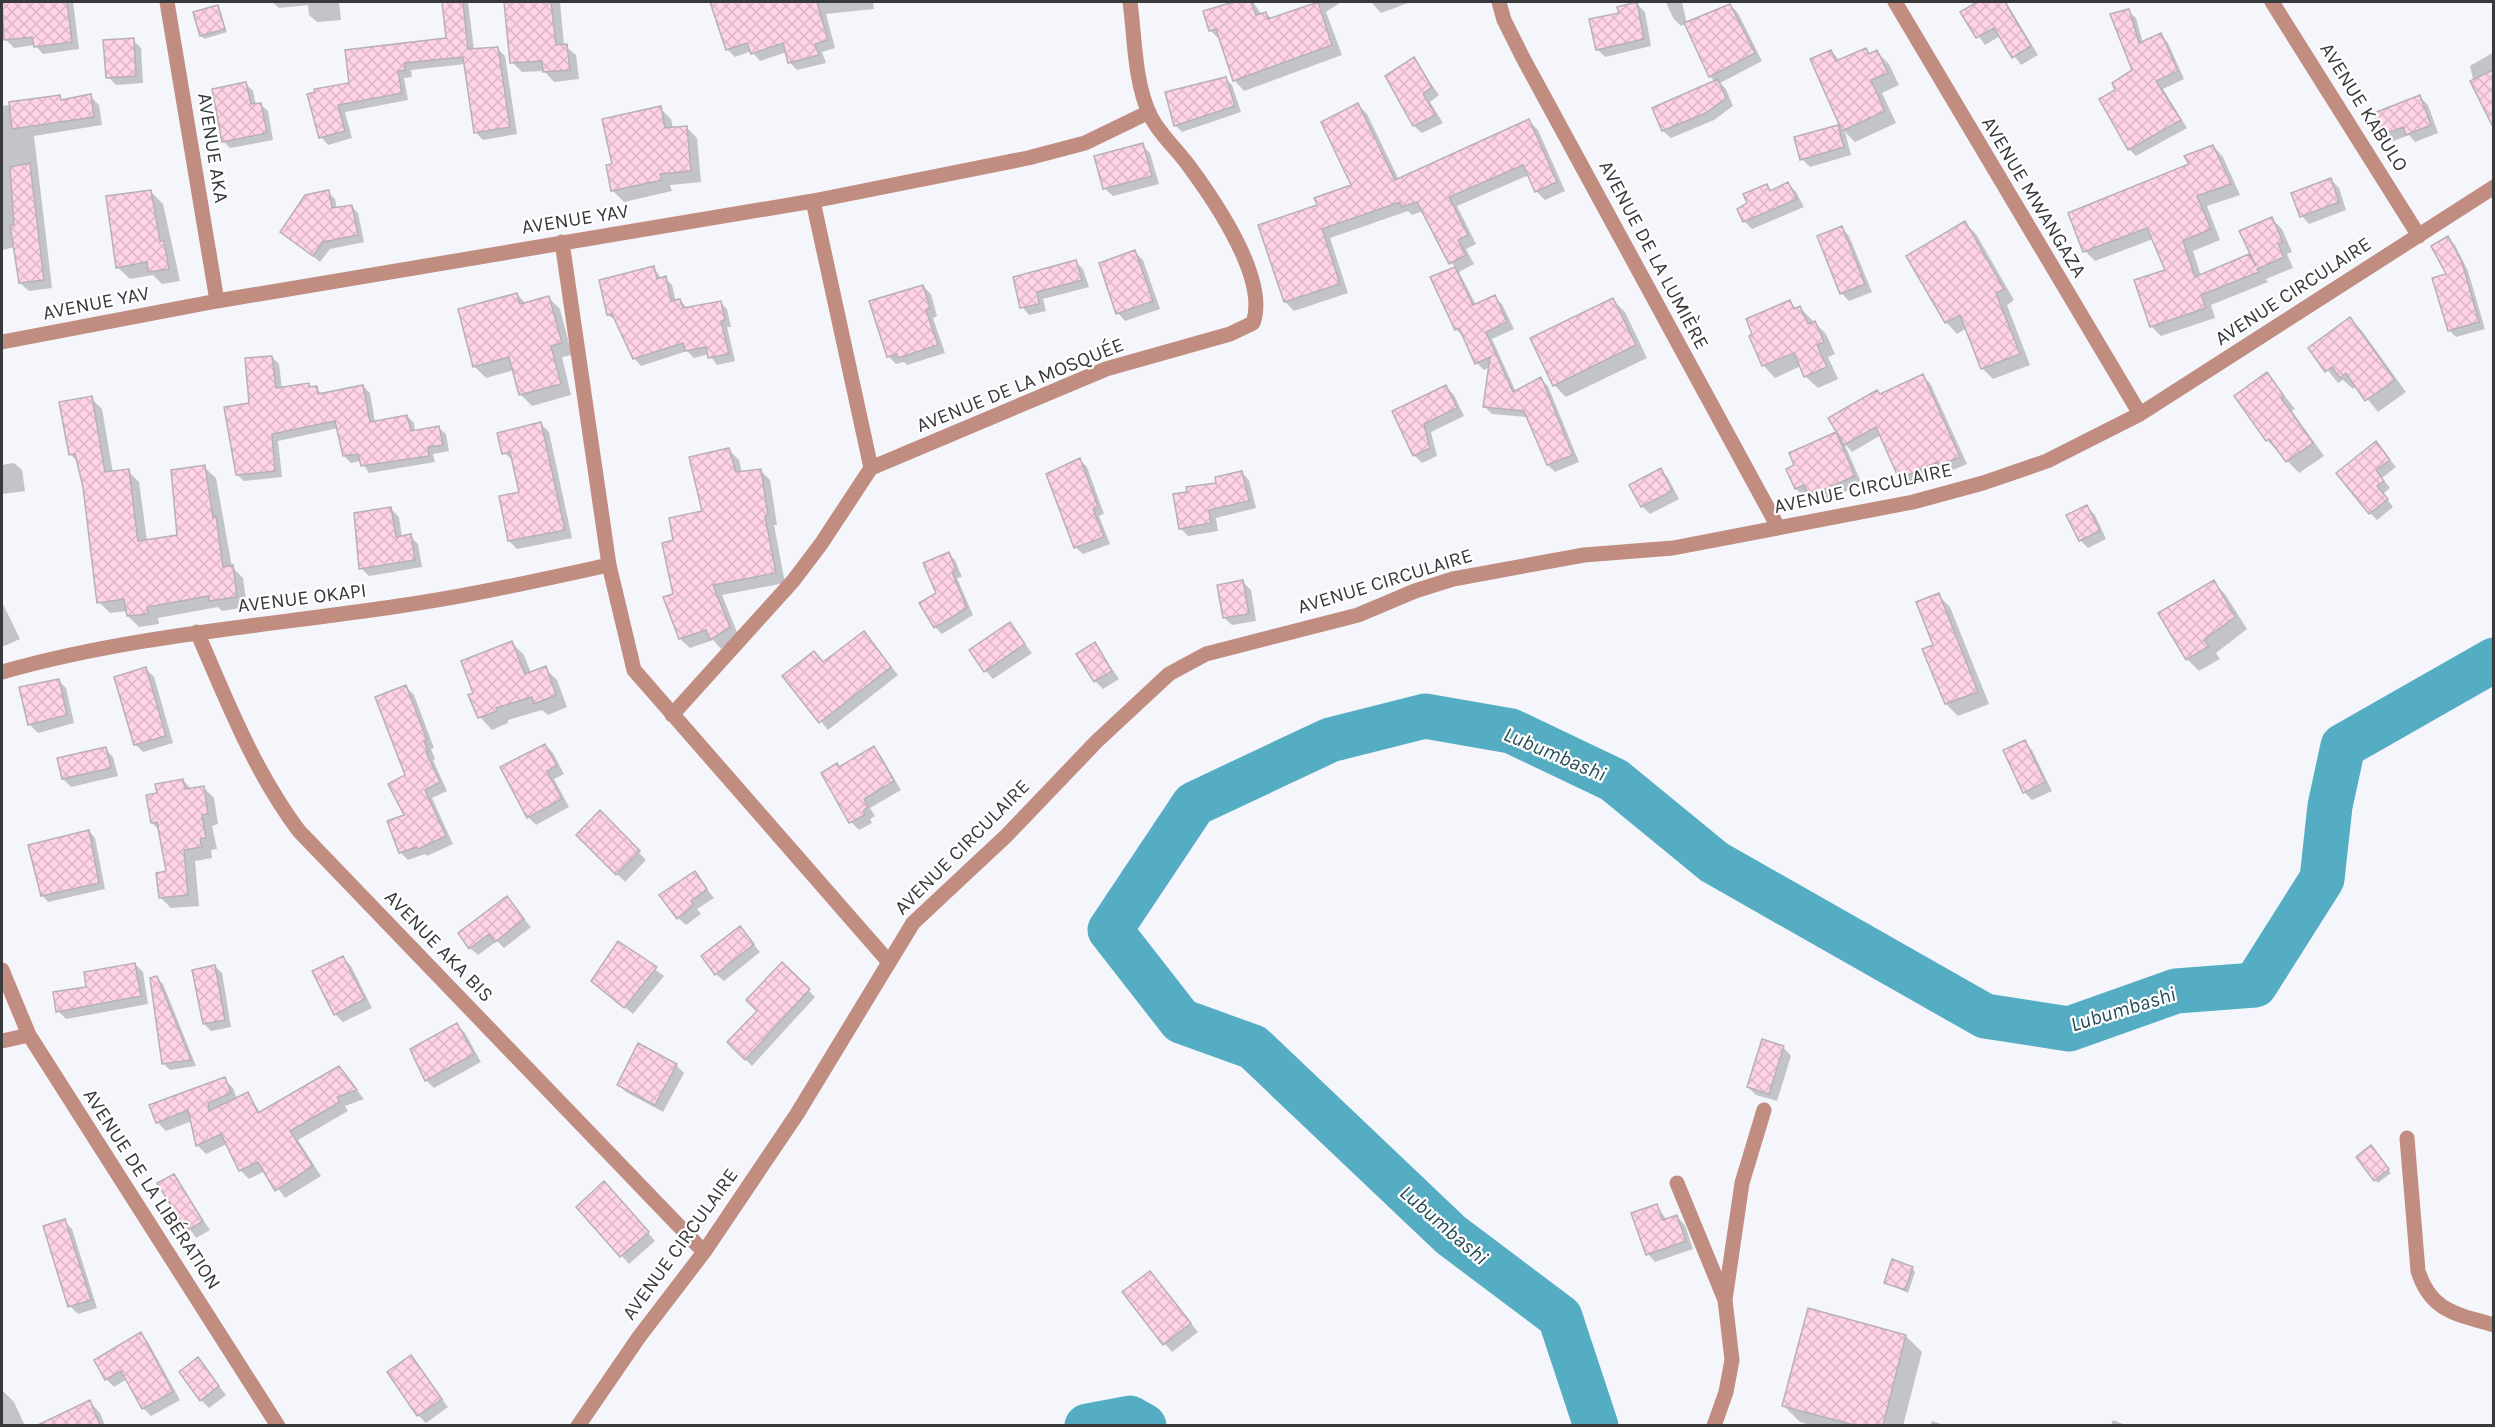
<svg xmlns="http://www.w3.org/2000/svg" width="2495" height="1427" font-family="Karla,sans-serif">
<style>
.shadow{fill:#0003}
.lines{fill:none;stroke-linecap:round;stroke-linejoin:round}
.river{stroke:#55adc4;stroke-width:45}
.building{fill:url(#building-cross-hatch);stroke:#b8b1b4;stroke-width:1.5}
.minor{stroke:#c18d80;stroke-width:15}
.labels{text-anchor:middle;dominant-baseline:central;stroke-width:4.5;stroke-linejoin:round;paint-order:stroke}
.street-label{font-size:20px;fill:#38393b;stroke:#fff}
.water-label{font-size:21px;font-style:italic;fill:#264d58;stroke:#fff}
</style>
<defs>
<pattern id="building-cross-hatch" width="8" height="8" patternUnits="userSpaceOnUse" patternTransform="scale(1.5)"><rect width="8" height="8" fill="#ffd3e5"/><path d="M0 0l8 8M0 8l8-8" fill="none" stroke="#dbb6c5"/></pattern>
</defs>
<rect width="100%" height="100%" fill="#f4f6fc"/>
<path class="shadow" d="M2,2H73L79,49L43,54L35,45L14,48L6,40Z
M272,2H339L341,20L317,22L309,15L308,5L279,8Z
M444,2H468L474,50L498,49L505,56L517,134L483,140L475,132L465,64L411,70L412,77L404,78L408,100L345,112L352,138L328,145L321,137L309,95L351,84L447,39Z
M505,2H560L564,45L576,55L579,79L554,82L544,71L522,72L512,62Z
M711,2H873L874,9L826,14L835,48L822,52L826,63L797,70L789,62L787,52L760,61L751,51L735,57L727,49Z
M1238,2H1253L1262,15L1266,13L1272,19L1320,2H1341L1326,12L1342,55L1244,91L1234,80L1220,40L1210,30L1205,12Z
M1371,2H1411L1381,13Z
M1666,2H1682L1687,24L1730,5L1738,13L1762,61L1720,83L1726,89L1733,106L1714,120L1671,138L1663,131L1654,109L1716,82L1710,77L1686,24L1681,26L1673,18Z
M1980,2H2006L2038,55L2021,65L2000,36L1985,45L1962,13Z
M1637,4L1645,12L1651,46L1605,57L1597,49L1621,14Z
M217,7L227,32L204,39L201,35Z
M2128,11L2136,18L2143,43L2161,35L2168,43L2184,79L2163,89L2187,128L2136,156L2129,149L2117,90L2134,71Z
M133,40L141,48L143,83L116,85L108,77Z
M1866,50L1871,55L1877,52L1889,64L1899,85L1882,93L1896,123L1855,142L1845,132L1851,155L1810,167L1802,159L1838,127L1845,133L1812,60L1831,51L1840,61Z
M2494,52V116L2485,108L2475,88L2470,66Z
M1413,59L1439,95L1430,102L1443,123L1422,133L1414,126L1387,76Z
M1225,78L1232,85L1241,112L1182,132L1175,125Z
M246,84L253,91L256,105L260,104L268,111L273,140L230,148L223,141Z
M90,96L99,105L102,125L34,136L52,288L29,291L20,283L15,247L2,250V106L59,97L63,101Z
M2420,97L2428,105L2438,133L2415,142L2409,135L2391,142L2383,134Z
M1358,105L1367,114L1399,180L1529,121L1538,130L1565,191L1545,200L1536,191L1529,175L1457,206L1476,244L1466,249L1474,264L1459,272L1476,305L1494,297L1502,304L1514,329L1492,339L1516,392L1541,379L1548,386L1579,462L1555,472L1548,465L1527,417L1492,414L1485,407L1490,367L1484,370L1477,363L1463,336L1456,329L1455,268L1423,211L1412,215L1408,211L1330,238L1348,293L1294,311L1285,302L1318,206L1353,186Z
M660,108L671,119L673,128L686,127L697,138L701,182L670,185L672,191L624,202L613,191L607,166L614,165Z
M1142,145L1150,153L1159,184L1113,196L1105,189Z
M2213,146L2223,157L2240,195L2207,206L2220,240L2193,251L2201,276L2249,256L2255,262L2272,219L2282,229L2292,252L2287,254L2293,268L2266,279L2268,282L2211,305L2215,318L2161,336L2151,326L2167,271L2153,239L2095,261L2085,251Z
M2331,180L2339,188L2346,210L2309,224L2302,216Z
M1788,184L1796,192L1804,207L1752,229L1744,221L1749,204L1767,186L1773,192Z
M151,192L163,204L180,281L162,284L153,275L130,279L117,267Z
M328,192L335,199L337,209L351,206L358,213L364,242L330,249L320,262L282,232Z
M1965,223L1976,234L2014,300L2007,305L2030,365L1993,379L1982,368L1967,328L1957,334L1946,322L1908,256Z
M1841,228L1849,236L1872,292L1849,301L1841,293Z
M2448,238L2455,245L2468,271L2485,329L2456,337L2449,330Z
M1135,252L1143,260L1160,309L1125,321L1118,313Z
M1076,262L1083,269L1089,287L1043,299L1046,311L1029,315L1022,307L1014,278Z
M654,268L662,279L665,278L672,285L676,302L680,300L687,308L720,302L727,309L731,327H727L735,361L717,365L709,354L694,358L687,351L641,366L634,358L617,321L608,315Z
M923,286L931,294L937,316L933,318L945,353L907,365L904,362L896,364L888,356Z
M517,294L526,304L549,298L560,309L572,355L562,357L571,395L532,406L520,394L514,370L486,378L474,366Z
M1613,300L1625,312L1647,358L1566,397L1554,385Z
M1790,302L1797,309L1800,308L1826,334L1835,354L1828,357L1838,379L1818,388L1805,376L1801,366L1775,378L1763,365L1754,335Z
M2350,319L2362,331L2406,392L2378,412L2357,386L2353,389L2343,380L2338,383L2310,348Z
M272,357L279,364L282,389L308,384L323,394L363,386L370,393L375,422L407,416L414,423L415,432L439,428L446,434L449,451L433,454L435,462L369,473L361,461L351,463L344,456L338,428L278,441L282,477L244,481L237,475L251,404Z
M2267,374L2295,409L2292,411L2324,456L2299,473L2267,440Z
M1922,376L1930,383L1967,464L1948,472L1945,469L1908,486L1900,478L1881,435L1852,452L1844,443L1862,484L1818,504L1809,494L1804,496L1796,489L1788,470L1835,434L1842,441L1881,395Z
M1446,387L1454,395L1464,416L1431,432L1437,456L1422,463L1414,455L1394,412Z
M91,398L102,409L113,473L128,471L139,482L147,541L179,536L204,467L216,478L232,567L243,578L247,607L222,611L218,607L158,618L159,624L139,627L128,616L127,611L110,613L99,602L84,487L79,463L70,454Z
M541,424L549,432L572,538L517,549L509,541L520,494L514,461L504,453Z
M2376,443L2396,467L2382,478L2390,488L2383,494L2393,507L2377,520L2370,513Z
M729,450L739,460L742,473L760,470L770,480L777,525H774L785,583L722,595L739,637L721,649L713,640L690,648L680,639L675,595V541L703,513Z
M1080,460L1087,467L1104,514L1099,516L1110,544L1083,554L1076,548L1048,475Z
M14,463L22,470L25,491L2,494V465Z
M1660,470L1668,478L1679,499L1650,514L1642,506Z
M1241,472L1249,480L1256,508L1216,518L1218,531L1188,536L1180,528L1218,485Z
M2087,507L2095,515L2106,539L2088,548L2080,540Z
M391,509L399,517L402,537L410,536L418,544L422,567L369,576L361,568Z
M949,554L955,560L962,577L957,578L973,615L942,634L935,627L938,594Z
M1243,582L1251,590L1256,621L1232,625L1224,618Z
M2213,582L2225,594L2247,629L2216,653L2220,659L2199,671L2187,659L2160,614Z
M1938,595L1950,607L1989,704L1958,716L1946,704L1934,645Z
M2,602L20,639L2,647Z
M1010,624L1032,653L993,679L986,671Z
M864,633L898,675L828,730L784,676L824,664Z
M512,643L524,655L531,673L545,668L557,680L567,707L548,715L542,710L508,720V723L492,730L480,717L470,695L475,693Z
M1095,644L1119,679L1103,689L1095,681Z
M146,669L154,677L173,743L143,752L135,744Z
M58,680L66,688L74,723L38,733L30,725L21,688Z
M406,687L414,695L434,748L431,749L435,759L433,760L447,791L432,798L453,844L427,856L425,854L408,860L400,852L406,816Z
M2024,742L2032,750L2052,791L2032,800L2024,792Z
M545,745L553,753L564,774L554,779L569,807L536,825L528,817Z
M874,748L881,756L901,790L870,808L875,816L870,819L872,823L859,830L851,822L823,773L839,768Z
M105,749L113,757L118,776L71,787L63,779Z
M183,780L191,789L203,787L214,798L218,824L212,826L217,849L211,850L212,858L195,861L199,906L171,908L160,897L168,873L160,831L152,823L159,795Z
M600,813L646,860L625,882L578,835Z
M89,831L95,838L105,889L48,902L42,895Z
M694,873L714,898L697,909L701,914L686,925L678,918Z
M506,898L531,927L504,948L497,941L478,955L470,948Z
M740,928L760,952L724,981L716,974Z
M619,943L664,976L633,1014L601,988L602,970L600,967Z
M343,958L351,966L372,1008L343,1022L335,1014Z
M135,964L143,972L148,1004L66,1019L58,1011L88,988Z
M782,964L815,997L752,1066L729,1042L760,1011Z
M215,966L222,973L231,1027L211,1031L204,1024Z
M156,977L163,984L196,1066L170,1070L163,1063Z
M457,1025L465,1033L481,1062L434,1088L427,1081L412,1050Z
M1763,1041L1784,1048L1791,1056L1777,1101L1756,1095L1748,1087Z
M676,1065L684,1073L663,1112L626,1092L618,1084Z
M339,1068L364,1099L345,1106L348,1111L298,1140L321,1176L285,1198L265,1171L249,1179L241,1171L227,1144L206,1154L197,1145L192,1121L166,1131L157,1122L224,1079L233,1088L237,1099L247,1094L261,1113Z
M2374,1151L2391,1173L2378,1183L2375,1180Z
M173,1175L210,1230L196,1238L160,1184Z
M612,1191L655,1241L629,1264L578,1207Z
M1656,1206L1667,1220L1677,1217L1685,1225L1693,1249L1655,1262L1648,1254Z
M64,1221L72,1229L97,1308L78,1314L70,1306Z
M1912,1268L1915,1272L1908,1293L1886,1282Z
M1157,1281L1198,1332L1172,1352L1165,1344Z
M140,1334L148,1342L180,1400L151,1416L143,1408L127,1379L114,1387L106,1379Z
M1906,1336L1922,1352L1903,1426H1813L1800,1422L1784,1406Z
M411,1357L448,1407L426,1423L418,1415Z
M198,1359L226,1395L209,1408L201,1400Z
M3,1391L14,1402L25,1426H2Z
M90,1402L100,1413L105,1426H42Z
M2113,1420L2128,1426H2111Z
M1932,1421L1947,1426H1930Z"/>
<g class="lines">
<path class="river" d="M1087,1426L1130,1418L1144,1426
M1596,1426L1560,1317L1451,1235L1253,1047L1181,1021L1110,930L1194,804L1330,740L1425,716L1511,731L1614,780L1714,862L1985,1016L2069,1029L2176,991L2255,985L2322,879L2330,806L2343,746L2494,660"/>
</g>
<path class="building" d="M2,2H67L72,42L34,47L32,37L4,40Z
M442,2H463L468,49L498,47L510,127L474,133L463,57L404,63L406,70L398,71L402,93L338,105L345,131L319,138L307,94L315,92L314,89L349,83L345,50L446,38Z
M504,2H551L556,45L567,44L570,70L543,72L542,61L510,63Z
M710,2H817L828,40L815,44L819,55L788,63L783,43L751,54L747,43L726,50Z
M1233,2H1251L1256,15L1266,12L1268,19L1318,2L1332,45L1233,81L1216,29L1209,31L1203,11Z
M1637,2L1644,39L1596,50L1589,19L1619,13L1617,7Z
M1977,2H2005L2031,46L2012,58L1994,28L1976,38L1960,12Z
M1730,4L1755,53L1709,77L1684,23Z
M218,5L225,29L200,36L193,12Z
M2129,9L2139,43L2161,33L2178,71L2156,81L2181,120L2128,150L2099,99L2115,90L2112,83L2132,70L2110,14Z
M134,38L136,76L106,78L103,40Z
M1866,48L1869,54L1877,50L1888,73L1871,80L1885,111L1842,131L1810,59L1831,50L1836,61Z
M1414,57L1432,87L1423,94L1436,115L1413,126L1385,76Z
M2493,70V127L2470,81Z
M1226,77L1235,106L1174,126L1165,92Z
M1718,79L1726,98L1706,113L1662,131L1652,108Z
M246,82L251,104L261,103L267,133L222,142L212,89Z
M91,94L94,117L12,129L9,102L60,95L61,100Z
M2420,95L2431,125L2406,135L2403,127L2382,135L2374,113Z
M1358,103L1395,180L1529,119L1557,182L1535,192L1523,165L1449,197L1468,235L1458,240L1466,255L1449,264L1417,202L1401,207L1400,202L1322,229L1340,284L1284,302L1258,225L1317,205L1314,198L1351,185L1321,122Z
M661,106L665,128L687,126L691,171L660,174L662,180L611,191L606,165L612,164L602,119Z
M1838,125L1844,147L1800,160L1794,137Z
M1143,143L1152,176L1103,189L1094,156Z
M2213,145L2231,184L2197,196L2211,229L2183,241L2195,277L2249,254L2256,266L2239,231L2272,217L2283,242L2278,244L2284,257L2257,269L2259,272L2201,295L2206,308L2150,327L2134,280L2165,270L2147,228L2083,252L2068,213L2189,164L2184,156Z
M30,163L44,280L19,283L10,225H14L10,167Z
M2331,178L2339,202L2300,217L2291,193Z
M1788,182L1797,199L1743,222L1737,209L1747,203L1743,194L1767,184L1770,191Z
M151,190L160,241H164L169,269L148,272L147,262L116,268L106,196Z
M329,190L332,208L352,205L358,235L323,242L313,256L280,232L305,195Z
M1965,221L2004,289L1996,293L2020,354L1981,369L1960,315L1945,323L1906,256Z
M1842,226L1865,284L1840,294L1817,236Z
M2448,236L2462,262L2479,322L2448,331L2432,278L2446,274L2431,246Z
M1135,250L1153,301L1116,314L1099,263Z
M1076,260L1082,280L1037,292L1039,304L1020,308L1013,277Z
M654,266L657,279L666,276L671,301L680,299L683,308L721,301L725,320L721,321L729,354L708,358L706,347L685,351L683,343L633,359L612,314L607,315L599,280Z
M1455,267L1473,305L1495,295L1507,322L1486,332L1513,392L1541,377L1573,455L1547,465L1524,411L1483,407L1490,357L1475,364L1459,328L1455,330L1430,277Z
M923,285L930,308L926,310L938,345L898,358L897,354L887,357L869,301Z
M517,293L520,304L549,296L562,343L551,346L561,384L519,395L509,357L473,367L458,309Z
M1613,298L1636,345L1553,386L1530,338Z
M1790,300L1794,309L1800,306L1808,324L1815,321L1824,342L1817,345L1827,367L1804,377L1794,353L1762,366L1749,336L1752,334L1746,319Z
M2350,317L2395,380L2365,401L2346,373L2340,378L2332,367L2325,372L2308,348Z
M272,356L276,388L309,383V387L317,386L318,394L363,385L370,422L407,415L411,431L439,426L443,445L428,447L429,456L361,466L358,454L343,456L335,421L272,434L275,471L236,475L224,407L249,403L245,358Z
M2267,372L2284,396L2281,398L2313,443L2286,462L2269,439L2266,441L2234,396Z
M1923,374L1960,457L1939,465L1937,462L1899,479L1876,427L1844,445L1828,418L1877,390L1880,394Z
M1446,385L1457,408L1424,424L1430,448L1413,456L1392,411Z
M92,396L105,472L129,469L138,541L177,535L171,470L205,465L213,517L216,516L223,567L233,565L237,597L209,601V596L147,607L148,614L127,616L124,599L97,603L83,487L75,454L69,455L59,402Z
M541,422L565,530L508,541L499,496L519,492L510,452L502,454L497,433Z
M1836,432L1855,476L1809,496L1804,485L1795,489L1786,469L1794,465L1789,453Z
M2376,441L2390,460L2376,470L2384,481L2377,486L2388,499L2369,514L2336,473Z
M729,448L736,472L761,469L768,515L765,516L776,573L713,585L730,627L710,640L706,630L679,639L663,597L673,594L662,543L673,540L669,518L702,511L689,457Z
M1080,458L1098,507L1093,509L1104,537L1074,548L1046,474Z
M1661,468L1672,491L1641,507L1629,485Z
M1242,471L1249,501L1209,510L1211,523L1179,529L1173,494L1187,492L1186,487L1216,483L1215,477Z
M2087,505L2100,531L2079,541L2066,515Z
M391,507L396,537L411,534L415,560L359,569L354,513Z
M949,552L956,570L952,572L967,608L934,628L919,603L936,593L923,563Z
M1243,580L1249,614L1223,618L1217,585Z
M2214,580L2235,617L2204,640L2209,646L2186,660L2158,613Z
M1939,593L1978,692L1945,704L1922,649L1933,645L1916,602Z
M1010,622L1025,644L984,672L969,650Z
M864,631L891,667L819,723L782,676L814,651L823,662Z
M512,641L525,674L546,666L556,695L534,704L532,697L496,708L497,711L478,718L468,695L473,693L461,661Z
M1095,642L1112,671L1094,682L1076,654Z
M146,667L166,736L134,745L114,677Z
M59,679L67,715L28,725L19,687Z
M406,685L427,740L424,741L428,751L426,752L440,782L425,790L446,836L418,849L417,847L399,853L387,821L404,815L388,784L405,775L375,697Z
M2025,740L2045,782L2023,793L2003,750Z
M545,744L557,766L547,771L562,799L527,818L500,767Z
M874,746L894,781L864,799L868,807L863,811L865,815L849,823L821,773L837,763L839,767Z
M106,747L111,768L62,779L57,758Z
M183,779L185,789L204,786L208,814L202,815L206,838L200,839L202,847L184,850L188,895L159,898L156,873L166,871L157,822L151,823L146,795L157,793L155,784Z
M600,810L640,851L616,875L576,835Z
M89,830L99,883L41,896L28,845Z
M695,871L707,889L691,901L694,905L677,919L659,895Z
M507,896L524,919L495,942L489,934L469,949L458,933Z
M740,926L754,944L715,975L701,956Z
M618,941L657,967L624,1008L591,981Z
M343,956L365,999L334,1015L312,971Z
M782,962L810,989L745,1060L727,1042L757,1011L746,1000Z
M135,963L141,996L56,1012L53,992L86,987L84,972Z
M215,965L225,1020L203,1024L192,970Z
M157,976L191,1060L162,1064L150,978Z
M457,1023L474,1054L425,1081L410,1049Z
M1762,1039L1784,1046L1769,1094L1747,1087Z
M638,1043L677,1064L655,1105L617,1085Z
M339,1066L357,1090L337,1097L340,1102L290,1131L313,1166L275,1191L258,1162L239,1171L221,1134L196,1146L188,1110L156,1123L149,1105L225,1077L231,1093L208,1103L209,1111L248,1092L258,1113Z
M2371,1145L2389,1169L2374,1181L2356,1157Z
M174,1174L203,1221L187,1231L157,1183Z
M604,1181L649,1232L620,1257L576,1207Z
M1657,1204L1663,1220L1677,1215L1686,1241L1646,1255L1631,1213Z
M65,1219L91,1300L68,1307L43,1226Z
M1892,1259L1913,1267L1905,1290L1884,1283Z
M1150,1271L1191,1323L1163,1345L1122,1292Z
M1808,1308L1906,1335L1883,1425H1854L1782,1406Z
M141,1332L173,1392L142,1409L121,1371L105,1380L94,1360Z
M411,1355L442,1399L417,1416L387,1372Z
M198,1357L219,1386L200,1401L179,1372Z
M90,1400L100,1425H38Z"/>
<g class="lines">
<path class="minor" d="M167,2L217,301
M1499,2L1504,20L1523,58L1778,527
M1895,2L2140,414
M2272,2L2419,236
M813,201L871,468
M562,242L609,565L634,670L888,961
M2,342L217,301L813,201L1028,158L1085,143L1149,112
M197,632C227,701 254,771 299,831L704,1252
M2,672C132,635 266,626 399,606C470,596 539,580 609,565
M672,715L793,581L821,544L871,468L1106,369L1230,334L1253,323C1269,279 1214,200 1189,166C1176,148 1159,134 1150,115C1134,81 1135,38 1130,2
M2,970L29,1035L278,1426
M2,1041L29,1035
M2407,1138L2418,1271C2431,1312 2457,1314 2494,1325
M1677,1183L1725,1300
M578,1426L639,1337L704,1252L797,1114L913,923L1006,836L1097,741L1169,674L1206,654L1358,615L1415,591L1453,579L1584,555L1673,548L1913,502L1983,483L2047,461L2140,414L2494,187
M1714,1426L1726,1392L1732,1360L1725,1300L1742,1183L1764,1110"/>
</g>
<g class="labels">
<g class="street-label">
<text transform="translate(2364 107) rotate(58)">AVENUE KABULO</text>
<text transform="translate(213 148) rotate(81)">AVENUE AKA</text>
<text transform="translate(2034 197) rotate(59)">AVENUE MWANGAZA</text>
<text transform="translate(575 219) rotate(-9)">AVENUE YAV</text>
<text transform="translate(1654 255) rotate(62)">AVENUE DE LA LUMIÈRE</text>
<text transform="translate(2293 291) rotate(-33)">AVENUE CIRCULAIRE</text>
<text transform="translate(96 303) rotate(-11)">AVENUE YAV</text>
<text transform="translate(1020 385) rotate(-22)">AVENUE DE LA MOSQUÉE</text>
<text transform="translate(1863 488) rotate(-12)">AVENUE CIRCULAIRE</text>
<text transform="translate(1385 581) rotate(-17)">AVENUE CIRCULAIRE</text>
<text transform="translate(302 598) rotate(-7)">AVENUE OKAPI</text>
<text transform="translate(962 847) rotate(-45)">AVENUE CIRCULAIRE</text>
<text transform="translate(439 946) rotate(46)">AVENUE AKA BIS</text>
<text transform="translate(152 1189) rotate(57)">AVENUE DE LA LIBÉRATION</text>
<text transform="translate(680 1244) rotate(-54)">AVENUE CIRCULAIRE</text>
</g>
<g class="water-label">
<text transform="translate(1555 754) rotate(23)">Lubumbashi</text>
<text transform="translate(2123 1009) rotate(-17)">Lubumbashi</text>
<text transform="translate(1444 1225) rotate(41)">Lubumbashi</text>
</g>
</g>
<rect width="2495" height="1427" fill="none" stroke="#38393b" stroke-width="6"/>
</svg>
